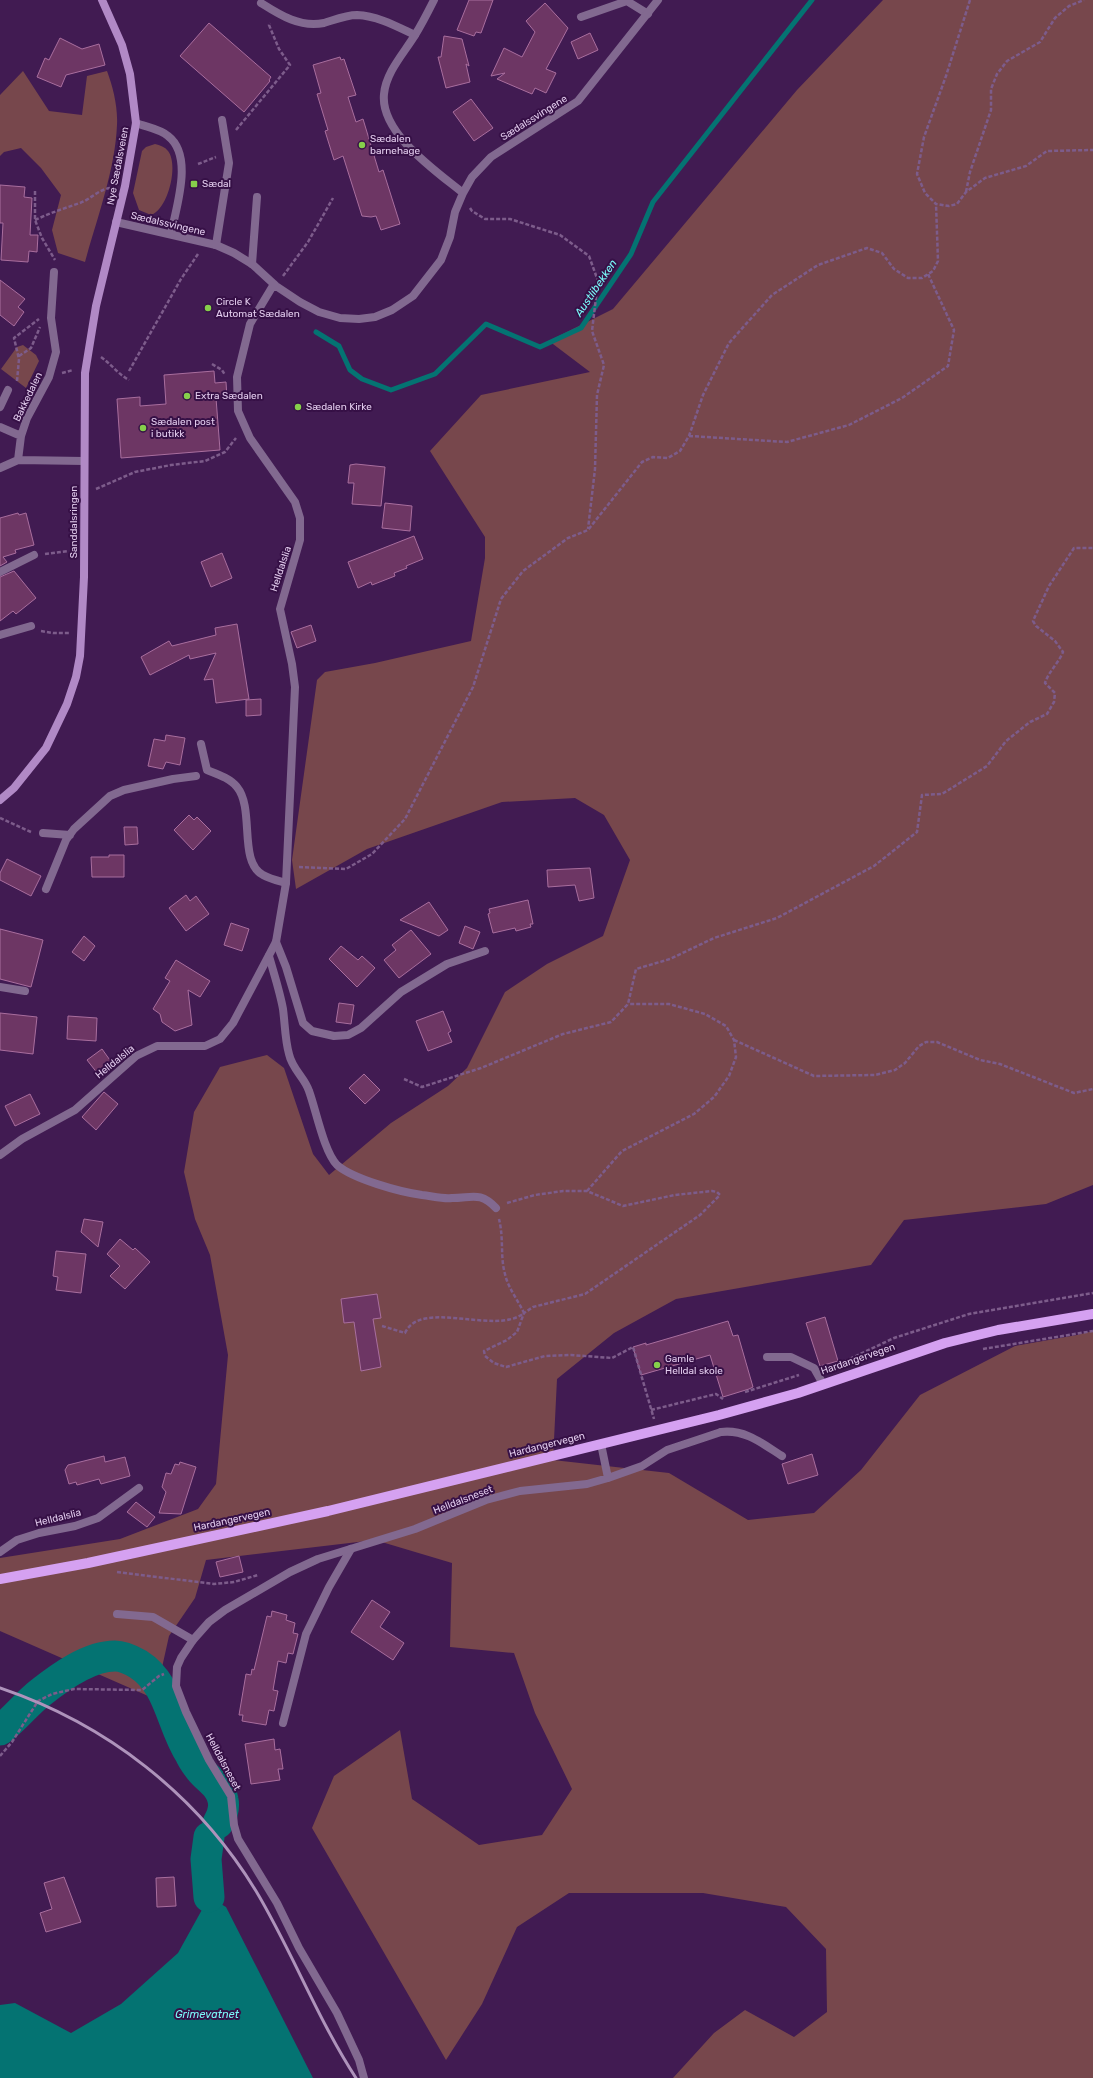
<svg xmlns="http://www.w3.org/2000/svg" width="1093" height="2078" font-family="Rubik,sans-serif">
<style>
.green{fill:#77474c}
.water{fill:#047372}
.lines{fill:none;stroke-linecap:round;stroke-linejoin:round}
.stream{stroke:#047372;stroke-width:5}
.river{stroke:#047372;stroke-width:31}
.building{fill:#6d3664;stroke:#a96e9e}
.path{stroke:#7d5c8b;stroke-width:2.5;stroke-dasharray:4 2;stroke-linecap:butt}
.service{stroke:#826990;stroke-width:8}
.minor{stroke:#826990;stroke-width:8}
.secondary{stroke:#b189c6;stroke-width:8}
.primary{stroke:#d5a1f1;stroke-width:10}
.rail{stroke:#ae93bb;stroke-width:3}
.poi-dot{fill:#86cf4b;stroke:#361046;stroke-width:1.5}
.labels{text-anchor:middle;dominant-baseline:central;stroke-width:4;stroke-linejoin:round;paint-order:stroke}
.street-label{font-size:10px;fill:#e3cdee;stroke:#361046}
.poi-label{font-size:10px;fill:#e3cdee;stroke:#361046;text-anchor:start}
.water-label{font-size:11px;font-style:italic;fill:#7afcfa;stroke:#361046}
</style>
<rect width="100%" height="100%" fill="#411b52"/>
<path class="green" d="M883,0H1093V1185L1046,1204L904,1220L871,1265L676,1299L614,1333L557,1379L553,1460L669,1473L748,1520L814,1513L861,1470L920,1395L1015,1346L1077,1335L1093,1331V2078H673L714,2033L745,2010L794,2037L827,2012L826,1949L786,1907L703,1893H569L517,1927L482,2004L446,2060L312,1828L334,1776L400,1730L412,1799L479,1845L542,1835L572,1789L535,1713L514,1653L450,1647L452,1563L375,1540L206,1560L195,1598L169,1636L155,1699L0,1631V1558L120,1539L198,1509L216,1484L228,1355L210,1255L195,1219L184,1172L194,1112L220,1067L267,1055L284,1068L313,1154L329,1175L391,1123L448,1086L467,1068L505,992L547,964L603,936L630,860L604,815L575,798L502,802L367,849L296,889L292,860L317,680L325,672L375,663L471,641L485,558V537L430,451L481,395L590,372L549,341L613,309L797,90Z
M23,71L49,111L82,115L87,76L107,71C113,87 118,107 117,125C115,171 97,218 85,262L58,253L52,230L61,195L41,168L21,148L4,152L0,156V95Z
M155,144C160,145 165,147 168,151C179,165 168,209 151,215L139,210L133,193L142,151L146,147Z
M23,345L36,355L39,361L26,388L1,369L17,347Z"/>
<path class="water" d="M209,1897L226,1907L313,2078H0V2005L15,2003L71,2033L121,2004L178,1953Z"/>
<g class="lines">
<path class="stream" d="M316,332L339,346L350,370L362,379L391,390L435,374L486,324L540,347L581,328L631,254L653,202L812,0"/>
<path class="river" d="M0,1730C15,1719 26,1704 40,1693C60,1677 89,1656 115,1656C123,1656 131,1660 138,1664C170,1684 171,1725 190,1754C192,1759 195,1763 198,1767C206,1779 220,1784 223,1800C225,1809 222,1816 218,1823
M209,1897L206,1859L209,1837"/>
</g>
<path class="building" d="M469,0H493L481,33L476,32L474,36L457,30Z
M545,3L568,28L546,69L556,73L546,93L535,88L532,94L497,79L505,73L491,76L504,48L522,57L535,32L526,21Z
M209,23L271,77L269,80L270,81L244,112L180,56Z
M590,33L598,50L578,59L571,42Z
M444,36L462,39L469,66L466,64L470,82L446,88L438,57H441Z
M60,38L82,49L99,44L105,65L66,75L61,87L37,77L45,58L49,60Z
M340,57L341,60L344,59L356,95L348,97L356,122L363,119L379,172L383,170L400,224L381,230L376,216L371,217L362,216L343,156L334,160L325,131L328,130L317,94L321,93L313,65Z
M471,99L493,128L474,141L453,112Z
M0,185L25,187L24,197L32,198L30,235H38L37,252L29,251L28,262L1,260L3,223H0Z
M0,280L25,299L18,307L24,312L14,326L0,315Z
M214,371L215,383L226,382L227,398H216L220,450L121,458L117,399L140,397V406L166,404L164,375Z
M356,464L385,467L381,506L352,504L354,483H348L350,465Z
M385,503L412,506L410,531L382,528Z
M18,513L19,515L26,513L34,545L15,550L16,553L3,557L7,562L0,566V518Z
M414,536L423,559L406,566L407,568L394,573L395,576L372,585L371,582L358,588L348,562Z
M222,553L232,578L211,587L201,562Z
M14,571L36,598L16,614L13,611L0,621V577Z
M237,624L249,699L216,703L213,679L204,680L216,653L190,659L189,655L150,675L141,657L169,641L172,646L216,635L215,628Z
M311,625L316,641L297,648L291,632Z
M261,699V715L246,716V700Z
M166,735L185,738L180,765L166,762L163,769L148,766L154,739L165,741Z
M189,815L194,820L197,817L211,831L193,850L174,830Z
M124,827H137L138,844L125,845Z
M109,855H124V877H92L91,857H109Z
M7,859L41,876L31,896L0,880V873Z
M590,868L594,898L579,901L575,885L548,887L547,870Z
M186,895L190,901L196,896L209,914L186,931L169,908Z
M528,900L533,924H530L531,927L516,931L515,928L493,933L488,914L490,913L489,909Z
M429,902L448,930L439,936L400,920Z
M231,923L249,929L242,951L224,945Z
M465,926L480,932L473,949L459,943Z
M0,929L43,940L31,987L0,979Z
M411,930L431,954L399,978L384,960L396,950L392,945Z
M84,936L95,946L84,961L72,952Z
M341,946L358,960L362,956L375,968L357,987L329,959Z
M176,960L210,981L200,997L188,990L192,1025L175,1031L162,1022L160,1014L153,1009L170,981L165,978Z
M339,1003L354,1005L351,1024L336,1022Z
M443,1011L451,1031L448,1033L452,1042L428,1051L416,1021Z
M0,1013L37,1017L33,1054L0,1050Z
M68,1016L97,1018L96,1041L67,1039Z
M102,1049L112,1063L98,1074L87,1060Z
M364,1074L380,1090L365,1104L349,1088Z
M104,1092L118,1104L96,1130L82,1117Z
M30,1094L40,1114L15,1126L5,1106Z
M84,1219L103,1222L98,1247L81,1232Z
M120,1239L133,1250L135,1248L150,1262L125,1289L110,1276L120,1266L107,1254Z
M56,1251L86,1254L81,1293L56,1290L58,1277L53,1276Z
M377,1294L381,1318L373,1319L381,1367L361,1371L354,1322L344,1323L341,1299Z
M825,1317L838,1361L820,1366L806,1323Z
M728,1321L733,1336L738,1335L753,1387L749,1389L723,1397L710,1355L641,1375L633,1347L646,1343V1345Z
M812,1454L818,1475L788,1484L782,1464Z
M104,1456L105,1462L125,1457L130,1476L101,1484L99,1479L77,1485L76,1482L69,1484L65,1470L68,1465Z
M180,1462L196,1467L181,1514L159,1513L166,1492L162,1487L166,1473L171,1474L175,1464L179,1465Z
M136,1502L155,1517L147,1527L127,1512Z
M239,1556L243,1572L220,1577L216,1562Z
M372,1600L390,1612L380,1627L404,1643L393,1660L351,1632Z
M272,1611L287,1615L286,1620L295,1623L293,1633L298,1634L293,1654L288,1653L286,1663L278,1661L273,1690L278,1691L274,1711L269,1710L266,1725L242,1721L243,1715H239L246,1674L251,1675L252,1669L254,1670L267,1616L271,1617Z
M274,1739L275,1750L280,1749L283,1769H278L280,1780L251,1784L245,1744Z
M64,1877L81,1922L46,1932L40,1913L52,1909L44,1883Z
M174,1877L176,1906L157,1907L156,1878Z"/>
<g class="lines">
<path class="path" d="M970,0L946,76L924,137L917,174L925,193L936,204L949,206L957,204L966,192L985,178L1026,166L1047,151L1093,150
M236,130L290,65L279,49L269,25L270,23
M198,164L216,157
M35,191V220L42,238L55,260
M966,192L970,172L991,110V89L997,74L1007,61L1040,42L1055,18L1069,6L1084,0
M470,208L472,211L485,219H510L560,235L589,256L598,281L592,331L604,365L597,395L595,469L588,529
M35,220C50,213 65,208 80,203C91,199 100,188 112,188
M283,276L308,242L333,198
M19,356L31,348L40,327
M101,357C111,364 118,374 129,380
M212,364L222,370L225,375
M129,371L181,279L198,254
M62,373L73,370
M17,381L19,359L14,338L39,319
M689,436L787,442L849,425L902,398L948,366L954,330L928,274
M96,489L135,472L171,465L205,461L225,452L236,438
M45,554L68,551
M41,631L53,633H69
M0,818L31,832
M299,867L346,869L372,854L405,819L473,687L501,599L523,571L568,538L588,530L642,462L653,457L668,458L680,451L689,436L703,395L729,343L772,295L818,265L867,248L882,253L894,269L908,278H922L933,271L938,261L936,204
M734,1040L814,1076L875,1075L895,1070L905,1063L919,1046L926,1042H937L980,1060L1000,1064L1074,1093L1093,1089
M404,1079L422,1087L481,1068L563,1034L611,1022L628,1004L636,969L670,959L714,938L777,918L874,866L917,832L922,795L942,794L987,766L1006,741L1030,722L1047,714L1054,702L1055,693L1045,683C1049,671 1058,664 1063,652L1055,641L1036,626L1033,621L1049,586L1074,548H1093
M587,1191L622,1151L694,1114L714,1097L729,1076L736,1057L734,1040L726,1026L705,1014L669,1004H628
M507,1203L535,1195L563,1191H587L623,1206L675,1195L712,1191L717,1192L720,1195L700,1215L585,1294L533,1307L524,1313L517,1332L507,1340L484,1351L485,1356L494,1363L506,1367L545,1356L571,1355L612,1358L633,1347L654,1419
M382,1326L405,1333C421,1298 496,1336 524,1313C518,1300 508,1288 505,1274C500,1257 504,1239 499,1219
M983,1349L1093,1331
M839,1364L894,1338L969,1314L1093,1293
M745,1392L799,1375
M651,1410L716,1394L723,1399
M117,1572L214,1584L234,1582L258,1575
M0,1756L12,1742L38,1701L52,1694L74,1689L142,1690L159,1676L164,1674"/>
<path class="service" d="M261,3C280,15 300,28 324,23C334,20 346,15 357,15C378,16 396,26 415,35
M581,17L627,1L648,14
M136,123C146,127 160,129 168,136C194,156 176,207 171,234
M216,245L229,163L222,120
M252,264L257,197
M0,635L31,626
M201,744L207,770C217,774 230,778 237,787C255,809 238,862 263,875C270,879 279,881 286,883
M276,942L286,967L303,1023L312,1031L334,1036L348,1035L361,1028L401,992L447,964L485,951
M269,956C274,974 280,992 283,1009C285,1024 285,1040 289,1054C292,1069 305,1078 309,1091C316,1110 324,1152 337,1165C353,1179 400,1192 422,1195C432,1196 442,1199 452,1198C472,1198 480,1191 496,1208
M767,1357H791L814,1368L823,1384
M721,1432C745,1429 763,1444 782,1456
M117,1614L153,1617L193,1640
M283,1723L306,1634L329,1587L351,1549"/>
<path class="minor" d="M434,0C428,12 422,24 415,35C404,53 386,72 384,94C380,133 436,171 463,193
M116,222L216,245L234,253L252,264L276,286L300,302L319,312L340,318L359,319L375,317L392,310L413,296L441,260L450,237L455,212L463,193L472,177L491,157L578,101L658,0
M0,407L8,390
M0,427L21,436
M18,460L21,436L27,418L49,377L56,352L51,318L54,272
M0,468L18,460L84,461
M0,572L34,555
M43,833L70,835
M46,889L66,840L74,829L110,796L124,790L173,779L196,776
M0,987L25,991
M0,1155L22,1139L75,1110L136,1056L157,1046H205L220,1039L233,1023L276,942L286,883L295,687L292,664L280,609L300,540V518L295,502L250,438L238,411L237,377L250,324L274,284
M601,1444L608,1478
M0,1552L17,1540L39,1533L75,1526L98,1518L139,1488
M364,2078L359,2060L337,2013L299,1948L277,1903L238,1839L234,1825L231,1796L209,1760L186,1712L176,1686L177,1667L181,1658L193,1640L209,1622L225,1610L290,1572L318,1559L415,1529L486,1500L520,1491L587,1484L608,1478L642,1466L667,1450L721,1432"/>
<path class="secondary" d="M0,800L14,788L46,748L67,704L76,677L80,656L84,577L85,373L96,306L125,186L136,123L130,74L122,45L102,0"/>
<path class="primary" d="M0,1579L88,1563L328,1511L719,1415L798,1393L945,1343L998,1330L1093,1314"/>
<path class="rail" d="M0,1688C106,1724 197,1794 256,1891C292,1951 317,2018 356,2078"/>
</g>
<g class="poi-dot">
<circle cx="362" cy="145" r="4"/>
<rect x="190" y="180" width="8" height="8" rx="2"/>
<circle cx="208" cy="308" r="4"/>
<circle cx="187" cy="396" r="4"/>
<circle cx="298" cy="407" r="4"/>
<circle cx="143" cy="428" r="4"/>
<circle cx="657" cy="1365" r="4"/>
</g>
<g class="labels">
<g class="street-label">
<text transform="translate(534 118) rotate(-32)">Sædalssvingene</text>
<text transform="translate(118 166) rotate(-79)">Nye Sædalsveien</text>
<text transform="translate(168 224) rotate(13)">Sædalssvingene</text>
<text transform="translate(28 397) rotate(-64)">Bakkedalen</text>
<text transform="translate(74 522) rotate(-90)">Sanddalsringen</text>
<text transform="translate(281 569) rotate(-72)">Helldalslia</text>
<text transform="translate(115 1062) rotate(-39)">Helldalslia</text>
<text transform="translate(858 1359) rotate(-19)">Hardangervegen</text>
<text transform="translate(547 1445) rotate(-14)">Hardangervegen</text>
<text transform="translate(463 1500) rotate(-21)">Helldalsneset</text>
<text transform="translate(58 1518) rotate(-14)">Helldalslia</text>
<text transform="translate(232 1520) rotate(-12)">Hardangervegen</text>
<text transform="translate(223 1762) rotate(62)">Helldalsneset</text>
</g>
<g class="poi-label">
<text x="370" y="139">Sædalen<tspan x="370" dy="12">barnehage</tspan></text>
<text x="202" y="184">Sædal</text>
<text x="216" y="302">Circle K<tspan x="216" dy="12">Automat Sædalen</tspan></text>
<text x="195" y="396">Extra Sædalen</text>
<text x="306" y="407">Sædalen Kirke</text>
<text x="151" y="422">Sædalen post<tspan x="151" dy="12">i butikk</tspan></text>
<text x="665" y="1359">Gamle<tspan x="665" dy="12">Helldal skole</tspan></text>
</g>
<g class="water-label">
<text transform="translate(596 288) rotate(-56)">Austlibekken</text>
<text x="207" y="2014">Grimevatnet</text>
</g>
</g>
</svg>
